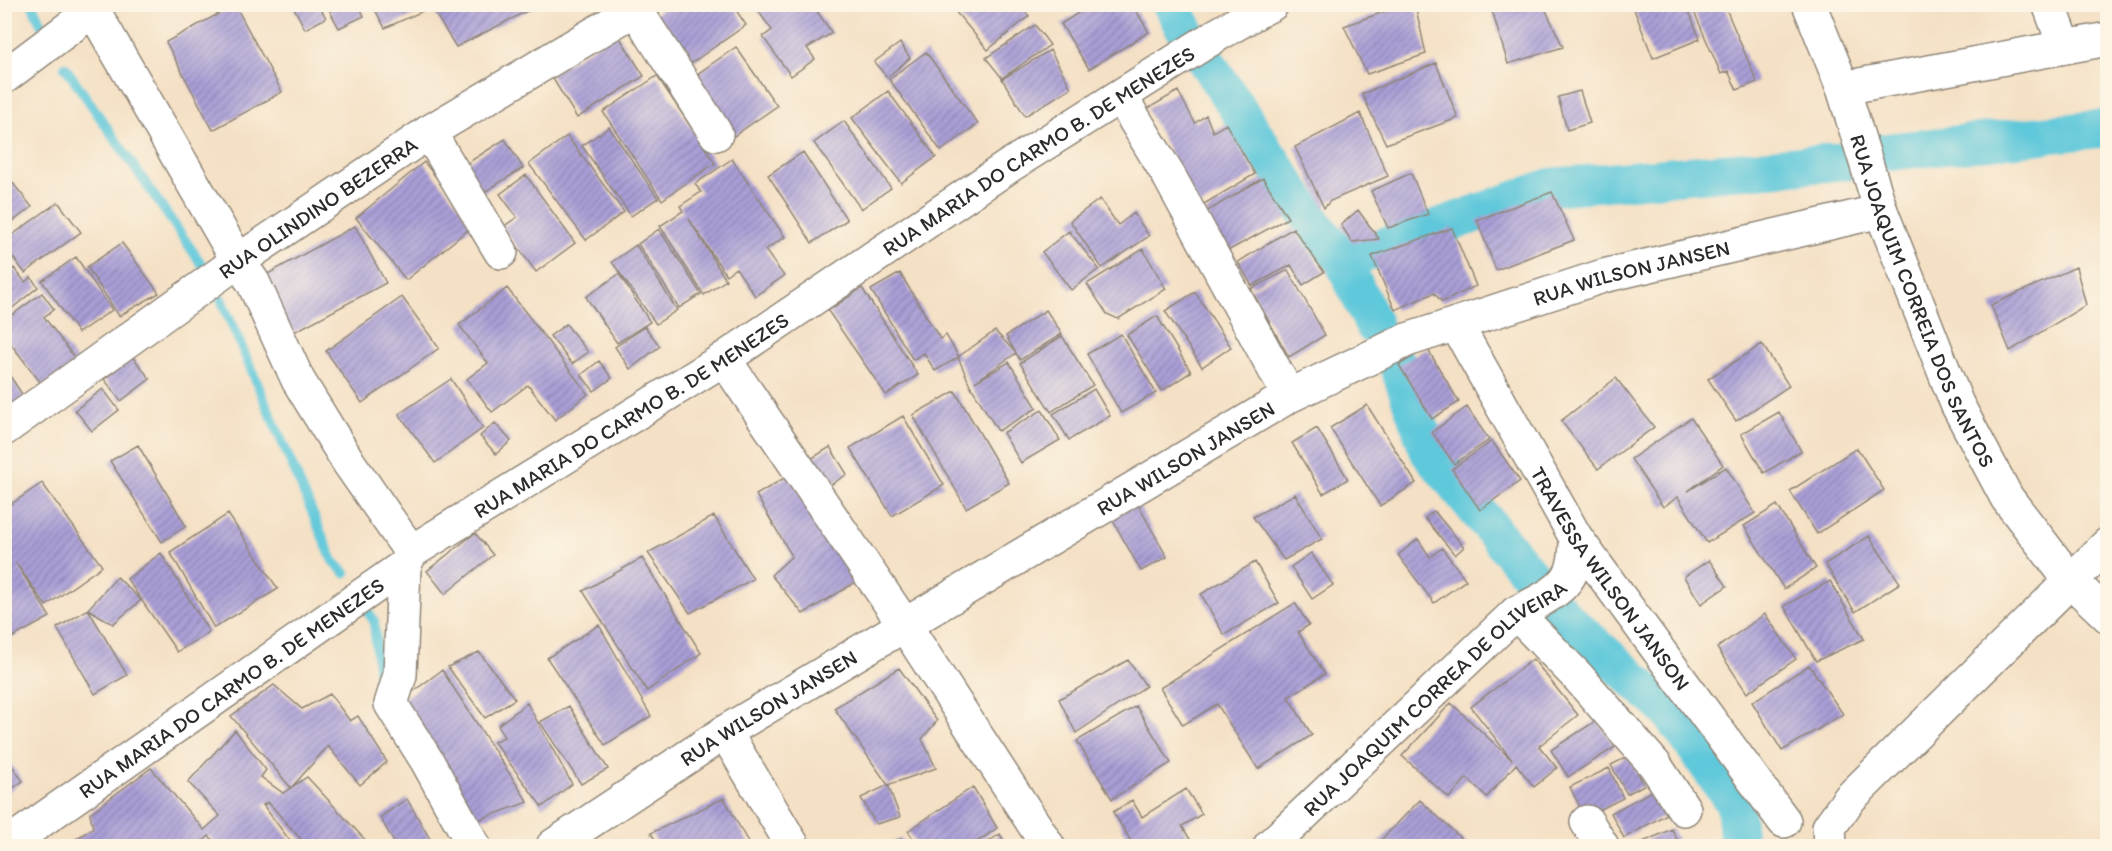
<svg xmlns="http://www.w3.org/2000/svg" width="2112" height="851" font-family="Itim,sans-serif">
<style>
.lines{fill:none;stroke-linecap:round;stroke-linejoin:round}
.stream{stroke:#5fc8da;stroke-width:10}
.canal{stroke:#5fc8da;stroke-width:38}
.building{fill:url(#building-hatch)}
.minor-casing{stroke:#908678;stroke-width:36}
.minor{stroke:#fff;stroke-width:33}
.labels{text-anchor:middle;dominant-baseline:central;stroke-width:6;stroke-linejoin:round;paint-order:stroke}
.street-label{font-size:21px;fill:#2b2b2b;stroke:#fcf5e5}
</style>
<defs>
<pattern id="building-hatch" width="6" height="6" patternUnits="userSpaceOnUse" patternTransform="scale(1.5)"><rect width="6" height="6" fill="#aa9fd7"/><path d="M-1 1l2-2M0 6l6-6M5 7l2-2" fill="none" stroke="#8b82af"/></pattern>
</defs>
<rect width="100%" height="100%" fill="#fcf5e5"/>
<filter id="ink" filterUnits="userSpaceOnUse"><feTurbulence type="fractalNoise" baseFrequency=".0167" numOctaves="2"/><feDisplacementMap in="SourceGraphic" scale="12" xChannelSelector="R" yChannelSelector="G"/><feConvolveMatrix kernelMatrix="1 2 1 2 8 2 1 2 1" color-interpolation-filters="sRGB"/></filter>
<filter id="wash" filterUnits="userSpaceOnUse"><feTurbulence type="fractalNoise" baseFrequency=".008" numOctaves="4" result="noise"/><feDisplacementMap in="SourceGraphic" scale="24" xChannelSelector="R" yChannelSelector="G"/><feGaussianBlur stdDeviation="1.35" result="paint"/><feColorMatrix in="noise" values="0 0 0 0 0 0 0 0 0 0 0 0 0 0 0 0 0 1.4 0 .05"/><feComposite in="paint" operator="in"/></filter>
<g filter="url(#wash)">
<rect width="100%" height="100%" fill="#f4e0c4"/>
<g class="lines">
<path class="stream" d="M32,4L45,33
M65,67L205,269
M221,299L333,561L345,573
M366,609L374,621L381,699"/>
<path class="canal" d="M1171,4L1185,30
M1204,58L1307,214L1343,261L1374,326
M1879,153L2108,128
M1343,261L1551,187L1848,161
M1398,365L1429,452L1565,618L1669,711L1735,804L1739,846"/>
</g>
<g id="blocks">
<path class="building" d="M292,4H318L326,18L305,29Z
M326,4H358L364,16L339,28Z
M372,4H419L423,11L385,28Z
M429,4H541L456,47Z
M669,4H732L746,25L687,66L652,16Z
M753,4H812L832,33L807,48L815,59L791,76L763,37L772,30Z
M949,4H1019L1029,16L988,50Z
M1092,4H1132L1149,32L1089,69L1061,24Z
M1406,4H1415L1426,54L1367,74L1344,26Z
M1490,4H1543L1563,47L1508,64Z
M1632,4H1686L1700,39L1653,58Z
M1699,4H1724L1757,82L1737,90L1728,71L1721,74L1692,7Z
M235,5L282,92L213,130L166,42Z
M1035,25L1050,45L1002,78L986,58Z
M617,33L644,76L577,118L550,74Z
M900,43L910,58L887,77L874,62Z
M736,47L777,106L734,136L693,77Z
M1050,50L1071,88L1025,116L1002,79Z
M926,52L978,124L941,151L889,79Z
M1436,63L1458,118L1386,144L1362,94Z
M657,76L715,163L662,200L603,112Z
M888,91L936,157L901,183L852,118Z
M1178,91L1195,123L1206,115L1213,132L1226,124L1255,174L1199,207L1147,109Z
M1580,91L1590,123L1567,130L1558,97Z
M1360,113L1388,176L1330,201L1324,208L1295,147Z
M844,121L891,188L861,209L814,143Z
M609,127L658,198L631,216L582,146Z
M567,136L624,212L586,240L529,164Z
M505,139L523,168L483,193L466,164Z
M803,152L847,220L812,243L768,175Z
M732,159L785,237L765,250L784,276L755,296L736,268L726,275L689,219L726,280L704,295L660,226L683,211L680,206L701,192L695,184Z
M424,162L474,225L406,280L356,218Z
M4,172L32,207L4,228Z
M1411,173L1428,214L1388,228L1371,191Z
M526,175L575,243L536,272L503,227L517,217L500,194Z
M1263,178L1288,218L1226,252L1206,212Z
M1552,192L1574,240L1496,270L1477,220Z
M1100,199L1118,225L1134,213L1149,236L1102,268L1070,221Z
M58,202L81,232L25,273L4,246V241Z
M1358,210L1379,239L1352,242L1341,225Z
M355,226L386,283L283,338L253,282Z
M1293,228L1324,272L1303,285L1291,265L1252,286L1238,262Z
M1452,228L1476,286L1442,302L1434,293L1395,310L1372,256Z
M659,229L701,294L679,308L638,244Z
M1069,231L1099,269L1071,290L1042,252Z
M122,243L159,293L119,316L87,267Z
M636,245L677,310L656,324L612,262Z
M1143,249L1166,289L1118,319L1107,314L1087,284Z
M76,257L112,310L78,333L42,281Z
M2076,267L2086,305L2010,351L1991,305Z
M14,268L25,282L31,277L38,287L4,315V276Z
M1288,270L1325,335L1289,357L1251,289Z
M900,273L940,339L946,335L959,357L935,371L924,353L913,360L871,290Z
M619,274L650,322L617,343L586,297Z
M507,288L588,394L555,420L528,385L492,412L467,379L488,363L459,325Z
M862,288L918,375L886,395L828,311Z
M1195,292L1231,347L1202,367L1165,311Z
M42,293L54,309L44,317L78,362L44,387L4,335V321Z
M402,297L439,348L362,403L326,351Z
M1046,310L1062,334L1020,360L1006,336Z
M1157,316L1191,372L1162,391L1127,335Z
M566,324L588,352L572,364L550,336Z
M645,327L660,346L630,369L615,347Z
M995,331L1016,353L975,382L1009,362L1037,408L998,431L970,385L958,357Z
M1121,334L1156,393L1121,413L1087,354Z
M1062,336L1093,385L1051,412L1020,363Z
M1762,344L1789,386L1736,421L1708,379Z
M1427,348L1459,402L1432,419L1399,365Z
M133,357L150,379L121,401L104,379Z
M599,361L612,378L594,391L581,375Z
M4,367L28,403L4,422Z
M1616,378L1654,427L1598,469L1561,421Z
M451,379L483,428L435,463L399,414Z
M103,389L119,410L92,431L75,410Z
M1094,389L1110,416L1069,440L1053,414Z
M955,391L1009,483L966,508L913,415Z
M1367,405L1416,483L1380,506L1330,428Z
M1467,407L1489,440L1454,464L1432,432Z
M1042,410L1060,440L1021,463L1003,433Z
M1779,412L1801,451L1764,473L1741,434Z
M903,416L944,485L892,516L850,448Z
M1691,418L1723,465L1688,491L1726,467L1755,513L1707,543L1678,497L1663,507L1631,459Z
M495,423L511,441L496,454L480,436Z
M1317,428L1348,479L1323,494L1292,443Z
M1492,441L1520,481L1480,510L1452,469Z
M138,445L186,526L162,542L110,461Z
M830,447L847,474L823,490L806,462Z
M1857,448L1884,490L1817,534L1790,491Z
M789,475L856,582L803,614L771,575L792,556L756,495Z
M42,483L102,566L46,606L16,563L50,617L4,642V550L6,548L4,546V509Z
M1295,494L1322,539L1284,560L1253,517Z
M1137,503L1167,557L1141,571L1111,517Z
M1777,505L1816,568L1784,589L1744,526Z
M1434,511L1464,547L1455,555L1425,518Z
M228,514L278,589L214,628L170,552Z
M714,516L753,579L690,613L648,553Z
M475,533L493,555L445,594L427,571Z
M1869,536L1900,583L1855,612L1825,564Z
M1418,539L1430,557L1442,548L1466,580L1434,603L1398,555Z
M161,553L209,632L177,652L127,579Z
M1311,553L1333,585L1312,599L1291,567Z
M642,558L701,653L647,691L583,591Z
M1709,560L1727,586L1701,604L1684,577Z
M1255,562L1279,603L1224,635L1201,594Z
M117,577L141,600L113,624L88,609Z
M1830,581L1864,639L1816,661L1784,606Z
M1295,603L1309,625L1298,632L1325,674L1288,697L1312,735L1258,769L1217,704L1183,725L1160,688Z
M88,609L127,675L95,694L57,628Z
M1765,614L1796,659L1747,693L1717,648Z
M599,625L651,716L605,745L547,658Z
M479,652L515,699L485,718L448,667Z
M1533,659L1578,715L1539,746L1557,768L1534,787L1516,764L1487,797L1467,778L1449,798L1402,756L1451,703L1512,760L1471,707Z
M1128,660L1146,686L1076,733L1059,699Z
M1809,665L1843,714L1782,751L1752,702Z
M899,668L937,721L922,739L936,768L888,785L834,708Z
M442,670L528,802L475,821L399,702Z
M274,685L302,709L330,694L350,721L358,716L387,762L360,785L328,746L291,788L231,716Z
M527,703L572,784L542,807L494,742L504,737L498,725Z
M569,706L608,769L581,784L540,722Z
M1136,706L1171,763L1112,799L1077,741Z
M1597,720L1615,747L1568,777L1551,750Z
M235,730L266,770L261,777L283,793L307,777L369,844L366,846H307L268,802L263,805L294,846H218L209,836L197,846H65L93,828L90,813L151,768L204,830L220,816L188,782Z
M4,755L23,781L4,794Z
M1629,756L1644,785L1627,794L1611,765Z
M1609,768L1623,798L1585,817L1570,787Z
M888,785L900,817L876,824L861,798Z
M973,787L997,828L971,846H918L908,831Z
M1186,789L1202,814L1182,826L1191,841L1181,846H1134L1113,812L1132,800L1142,817Z
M1654,790L1667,814L1624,838L1611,813Z
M724,798L750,846H659L651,833Z
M407,799L434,846H396L380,817Z
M1420,800L1469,846H1383L1379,842Z
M1672,829L1680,846H1634Z
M1000,834L1007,846H982Z
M901,839L907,846H884Z"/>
</g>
</g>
<g filter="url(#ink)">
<use href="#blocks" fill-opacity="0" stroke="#908678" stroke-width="1.5"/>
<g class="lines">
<defs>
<g id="minor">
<path d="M96,4L93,10L238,261L253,282L298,380L349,463L411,552"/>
<path d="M632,4L716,134"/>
<path id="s1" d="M1809,4L1843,88L1881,211L1957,404L2007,498L2070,580L2108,616"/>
<path d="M2049,4L2065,47"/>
<path d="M4,77L93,10"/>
<path d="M1843,88L2108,39"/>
<path d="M1121,97L1170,178L1289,396"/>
<path d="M429,132L501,252"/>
<path id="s2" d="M1456,324L1576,538L1784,821"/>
<path d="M724,359L904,624L1048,846"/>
<path id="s3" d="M4,429L238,261L429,132L644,4"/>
<path d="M404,566L400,675L391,704L427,761L474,846"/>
<path d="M1516,613L1579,678L1655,765L1684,809"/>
<path d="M725,732L793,846"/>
<path d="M1587,822L1602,846"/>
<path id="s4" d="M5,846L404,566L411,552L724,359L1009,166L1217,35L1262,9L1272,4"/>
<path id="s5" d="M553,846L725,732L1289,396L1407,340L1603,276L1881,211"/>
<path id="s6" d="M1270,846L1516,613C1538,601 1570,590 1574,562C1576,554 1576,546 1576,538"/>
<path d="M1830,846L1829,827L1850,798L2108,544"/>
</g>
</defs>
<use href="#minor" class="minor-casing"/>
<use href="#minor" class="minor"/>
</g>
</g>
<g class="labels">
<g class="street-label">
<text stroke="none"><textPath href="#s4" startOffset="1248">RUA MARIA DO CARMO B. DE MENEZES</textPath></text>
<text stroke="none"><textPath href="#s3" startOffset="384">RUA OLINDINO BEZERRA</textPath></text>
<text stroke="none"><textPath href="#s5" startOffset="1228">RUA WILSON JANSEN</textPath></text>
<text stroke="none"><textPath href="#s1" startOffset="318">RUA JOAQUIM CORREIA DOS SANTOS</textPath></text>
<text stroke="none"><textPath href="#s4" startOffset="762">RUA MARIA DO CARMO B. DE MENEZES</textPath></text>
<text stroke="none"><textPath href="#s5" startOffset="742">RUA WILSON JANSEN</textPath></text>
<text stroke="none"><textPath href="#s2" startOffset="298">TRAVESSA WILSON JANSON</textPath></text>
<text stroke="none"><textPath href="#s4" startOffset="276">RUA MARIA DO CARMO B. DE MENEZES</textPath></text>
<text stroke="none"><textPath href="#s6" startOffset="222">RUA JOAQUIM CORREA DE OLIVEIRA</textPath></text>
<text stroke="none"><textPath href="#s5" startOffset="256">RUA WILSON JANSEN</textPath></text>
</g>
</g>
<rect width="2112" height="851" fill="none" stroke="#fcf5e5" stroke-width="24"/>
</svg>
